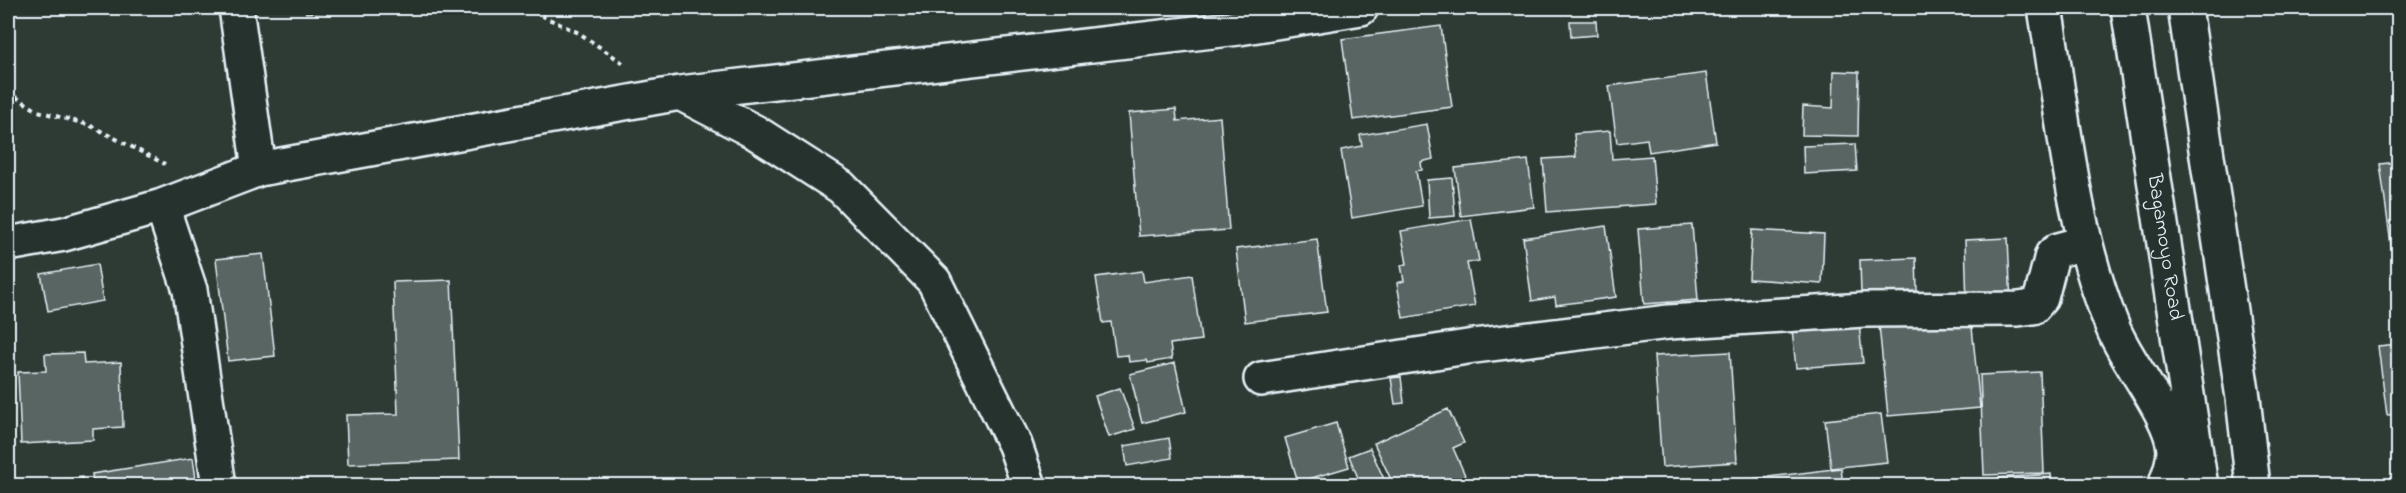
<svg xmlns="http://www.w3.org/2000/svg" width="2406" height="493" font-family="'Indie Flower',sans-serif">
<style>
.building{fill:#596563;stroke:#e8f1f8;stroke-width:1.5}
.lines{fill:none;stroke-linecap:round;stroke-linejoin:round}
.minor-casing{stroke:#e8f1f8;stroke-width:38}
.trunk-casing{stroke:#e8f1f8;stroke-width:38}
.path{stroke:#e8f1f8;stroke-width:4;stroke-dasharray:4.5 4.5;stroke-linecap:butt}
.minor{stroke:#26332d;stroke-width:33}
.trunk{stroke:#26332d;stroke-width:33}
.labels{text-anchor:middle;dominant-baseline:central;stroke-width:6;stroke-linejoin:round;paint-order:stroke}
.street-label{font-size:21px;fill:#e8f1f8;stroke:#26332d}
</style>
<rect width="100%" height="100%" fill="#2e3b35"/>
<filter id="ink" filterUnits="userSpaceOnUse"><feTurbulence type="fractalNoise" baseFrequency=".0167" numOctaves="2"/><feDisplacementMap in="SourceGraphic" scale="12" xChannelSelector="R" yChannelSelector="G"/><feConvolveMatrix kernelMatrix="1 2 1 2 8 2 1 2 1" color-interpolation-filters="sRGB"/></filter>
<g filter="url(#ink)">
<path class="building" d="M305,8H332L333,11L306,13Z
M1570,21H1596L1597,35L1571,37Z
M1441,26L1452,107L1353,120L1342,39Z
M1834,71L1859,72L1858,136L1802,135L1803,106L1833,108Z
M1706,73L1716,142L1649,152L1647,139L1617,143L1609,86Z
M1176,109L1177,121L1220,117L1229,230L1139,236L1129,113Z
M1427,124L1433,159L1421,162L1422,170L1416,171L1422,206L1352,218L1341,150L1362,146L1360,135Z
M1610,131L1612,159L1652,156L1656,204L1547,212L1543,159L1576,157L1574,134Z
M1855,144L1857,171L1804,174L1803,146Z
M1528,160L1534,207L1461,216L1455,168Z
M2398,162V251L2392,252L2380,164Z
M1452,178L1455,216L1429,218L1427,180Z
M1471,219L1479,261L1467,263L1475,306L1403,318L1397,283L1404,281L1401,265L1407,264L1401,231Z
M1692,225L1698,300L1644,304L1638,229Z
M1606,226L1616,297L1556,305L1555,297L1532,301L1523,238Z
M1752,230L1824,234L1822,284L1749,279Z
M2008,238L2011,305L1967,306L1965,240Z
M1317,239L1327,312L1245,322L1236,249Z
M263,254L275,356L228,361L216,259Z
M1916,258L1917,291L1861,294L1860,260Z
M97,264L103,301L48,311L41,274Z
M1142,271L1144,282L1192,275L1201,340L1170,344L1172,359L1148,363L1147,360L1129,362L1128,355L1116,356L1111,322L1103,323L1096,277Z
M451,280L459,460L348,464L346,415L398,414L393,282Z
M1858,315L1863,363L1796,368L1791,320Z
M1971,317L1980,408L1888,416L1879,325Z
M2398,344V414L2387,415L2378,346Z
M1730,352L1737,462L1662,467L1654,356Z
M83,353L84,364L121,362L123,427L93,429V440L21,444L18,372L46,371L45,354Z
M1175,363L1186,412L1142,423L1130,374Z
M2040,372L2044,473L1984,475L1980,375Z
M1401,377L1404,403L1395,404L1391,378Z
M1120,388L1135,429L1109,437L1095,396Z
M1448,409L1464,443L1453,448L1468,482L1461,486H1394L1374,443Z
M1881,414L1887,462L1831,468L1825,420Z
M1336,423L1349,467L1298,482L1285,438Z
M1169,438L1172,458L1127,466L1124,446Z
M1370,448L1387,486H1346L1359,480L1349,456Z
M193,458L197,486H93L92,474Z
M1841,468L1843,486H1753L1752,479Z
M2051,474L2052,486H1999L1998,478Z
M82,477L83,486H25Z"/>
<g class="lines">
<defs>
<path id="minor" d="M236,8L259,169
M2045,8C2063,114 2072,229 2113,328C2127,363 2172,416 2174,450C2174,462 2169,475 2165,486
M2185,8L2243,398L2253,486
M680,93L755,132L841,187L934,281L1015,445L1029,486
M162,206L190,290L219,486
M8,244L64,234L162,206L259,169L680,93L1239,28L1361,8
M1261,379L1474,346L1669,322L1864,310L2018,309L2033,307L2041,298L2052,255L2058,250L2084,243"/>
<g id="trunk">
<path id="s1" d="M2128,8L2201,486"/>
</g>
</defs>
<use href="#minor" class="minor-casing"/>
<use href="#trunk" class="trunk-casing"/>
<path class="path" d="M525,8L579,33L626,65
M8,92L38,111L89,125L165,164"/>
<use href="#minor" class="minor"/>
<use href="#trunk" class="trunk"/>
</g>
</g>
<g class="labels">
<g class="street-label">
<text stroke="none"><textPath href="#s1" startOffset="242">Bagamoyo Road</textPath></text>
</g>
</g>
<rect width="2406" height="493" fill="none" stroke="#26332d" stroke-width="30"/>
<rect x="15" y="15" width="2376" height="463" fill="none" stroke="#e8f1f8" stroke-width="2" filter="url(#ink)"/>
</svg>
